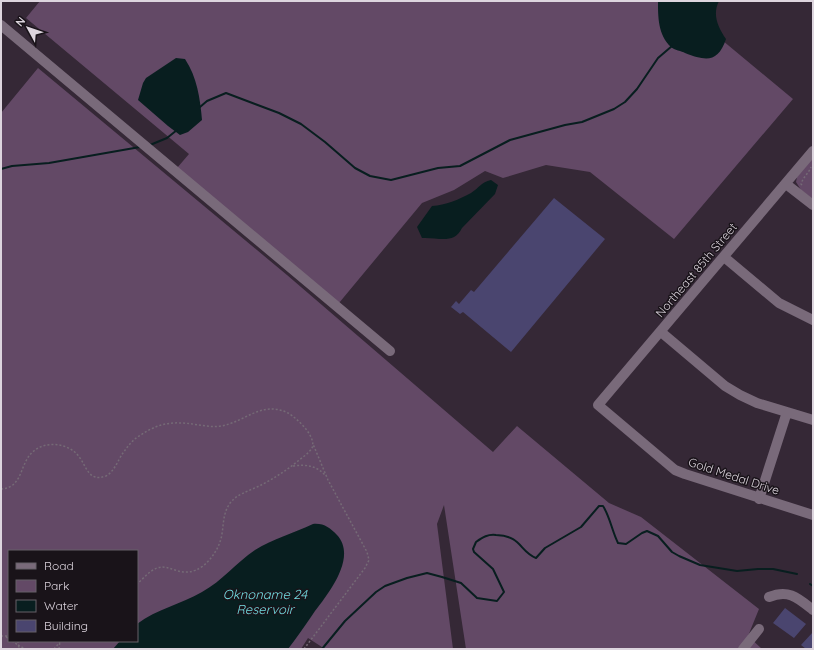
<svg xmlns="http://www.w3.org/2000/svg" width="814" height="650" font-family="Quicksand,sans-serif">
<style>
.green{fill:#634966;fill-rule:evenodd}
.water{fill:#081e1f}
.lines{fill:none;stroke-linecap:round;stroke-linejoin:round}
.stream{stroke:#081e1f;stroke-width:2}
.building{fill:#4a456f}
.path{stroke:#756a76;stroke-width:1.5;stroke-dasharray:2 2;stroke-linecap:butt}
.minor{stroke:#796a7a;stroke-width:10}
.labels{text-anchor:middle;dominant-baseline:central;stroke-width:3;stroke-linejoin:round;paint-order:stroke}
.street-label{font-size:12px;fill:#ddd5de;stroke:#191319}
.water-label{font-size:13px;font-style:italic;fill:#71dce1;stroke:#191319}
</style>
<rect width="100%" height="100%" fill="#352836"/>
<path class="green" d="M40,1H675L793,99L674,239L590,172L546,165L503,178L485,171L454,190L422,203L339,303L177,168L189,154L26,18Z
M38,68L287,275L493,452L517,426L609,503L641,517L759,609L748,636L762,649H466L444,505L437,524L453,649H325L308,638L301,649H1V113ZM9,551H137V641H9Z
M813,157V199L801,190L796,182L797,177Z"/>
<path class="water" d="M658,1H719C712,15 718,27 726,39C718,63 706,61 685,53C682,51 674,50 671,47C658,35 658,17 658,1Z
M176,58L185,59C197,77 200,98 202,120L188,132L180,135L168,126L138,100L143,83L146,78Z
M491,180L498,185L495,194L462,228C454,245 438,237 422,238L417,227L432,206C446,205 458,200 471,193C479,188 481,182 491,180Z
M313,524C324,523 330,528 337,535C358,558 327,595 313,614C305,626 297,637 288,649H113L120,641H137V624C157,609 181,604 202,592C222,581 236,563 255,550C273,539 294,533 313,524Z"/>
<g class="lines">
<path class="stream" d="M200,107L207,101L226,93L279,113L301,124L325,142L355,168L370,176L391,180L438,168L460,166L510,140L565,125L582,122L614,109L625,102L637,89L658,58L672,46
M150,145L167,138L177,130
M1,169L12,166L49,163L140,147
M810,584L813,586
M322,649L345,621L376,592L385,586L407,578L427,573L442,577L461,583L477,598L497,601L504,592L493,569L474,552L473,549L476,542C483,537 488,534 496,535C522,536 519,551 536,558L545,548L581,527L599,506H603C610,517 612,531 618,543L626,544L642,533L647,531L658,536L672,552L679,556L700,565L737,571L758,569H773L797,574"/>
</g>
<path class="building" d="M554,198L605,239L511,352L463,312L460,314L451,307L456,301L459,304L471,290L474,292Z
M785,608L806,624L794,638L773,623Z
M813,632V649H806L801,645Z"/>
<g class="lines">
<path class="path" d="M802,185L801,184C803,177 809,173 811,167
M293,466C307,464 317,466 326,476
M1,489C28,487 16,455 43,446C56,442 72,446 80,458C87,468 89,482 106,476C114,472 118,460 123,453C128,446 133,439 141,435C152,427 166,422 180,423C194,423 207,428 221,426C245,422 262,400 288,413C297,418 317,437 312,448C309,453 303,457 298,461C287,470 276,477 263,484C254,489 243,492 235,498C223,508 224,521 222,534C220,546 213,558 203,566C182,581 171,563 157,568C149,571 143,579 137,584
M1,636H9
M6,637L9,639
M12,641L18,645L20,649
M18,641V645L25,649
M54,649L60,642
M59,649L60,641
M304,649L365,568L369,560L367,552L328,480L313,444"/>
<path class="minor" d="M1,25L390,351
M813,151L598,405L675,470L685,474L813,515
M786,184L813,205
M724,257L779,303L813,320
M661,332L725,386L740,395L757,403L813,420
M759,499L787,412
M769,597C789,589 798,598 813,610
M743,649L759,629"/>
</g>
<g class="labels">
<g class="street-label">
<text transform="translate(696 270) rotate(-50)">Northeast 85th Street</text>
<text transform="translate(734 476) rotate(18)">Gold Medal Drive</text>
</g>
<g class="water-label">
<text x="265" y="594">Oknoname 24<tspan x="265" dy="15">Reservoir</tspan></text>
</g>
</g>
<rect width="814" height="650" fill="none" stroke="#ddd5de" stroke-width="4"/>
<rect x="8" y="550" width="130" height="92" fill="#191319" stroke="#676168"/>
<rect x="16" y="563" width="20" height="6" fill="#796a7a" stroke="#676168"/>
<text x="44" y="570" font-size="12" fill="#ddd5de">Road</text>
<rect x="16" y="580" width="20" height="12" fill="#634966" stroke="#676168"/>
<text x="44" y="590" font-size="12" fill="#ddd5de">Park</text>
<rect x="16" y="600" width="20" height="12" fill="#081e1f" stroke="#676168"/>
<text x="44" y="610" font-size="12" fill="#ddd5de">Water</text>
<rect x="16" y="620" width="20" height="12" fill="#4a456f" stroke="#676168"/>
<text x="44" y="630" font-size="12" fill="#ddd5de">Building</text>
<g transform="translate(28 28) rotate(310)" stroke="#191319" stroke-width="3" paint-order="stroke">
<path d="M0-3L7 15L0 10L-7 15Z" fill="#ddd5de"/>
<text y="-6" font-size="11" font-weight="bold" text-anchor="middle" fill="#ddd5de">N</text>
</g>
</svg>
